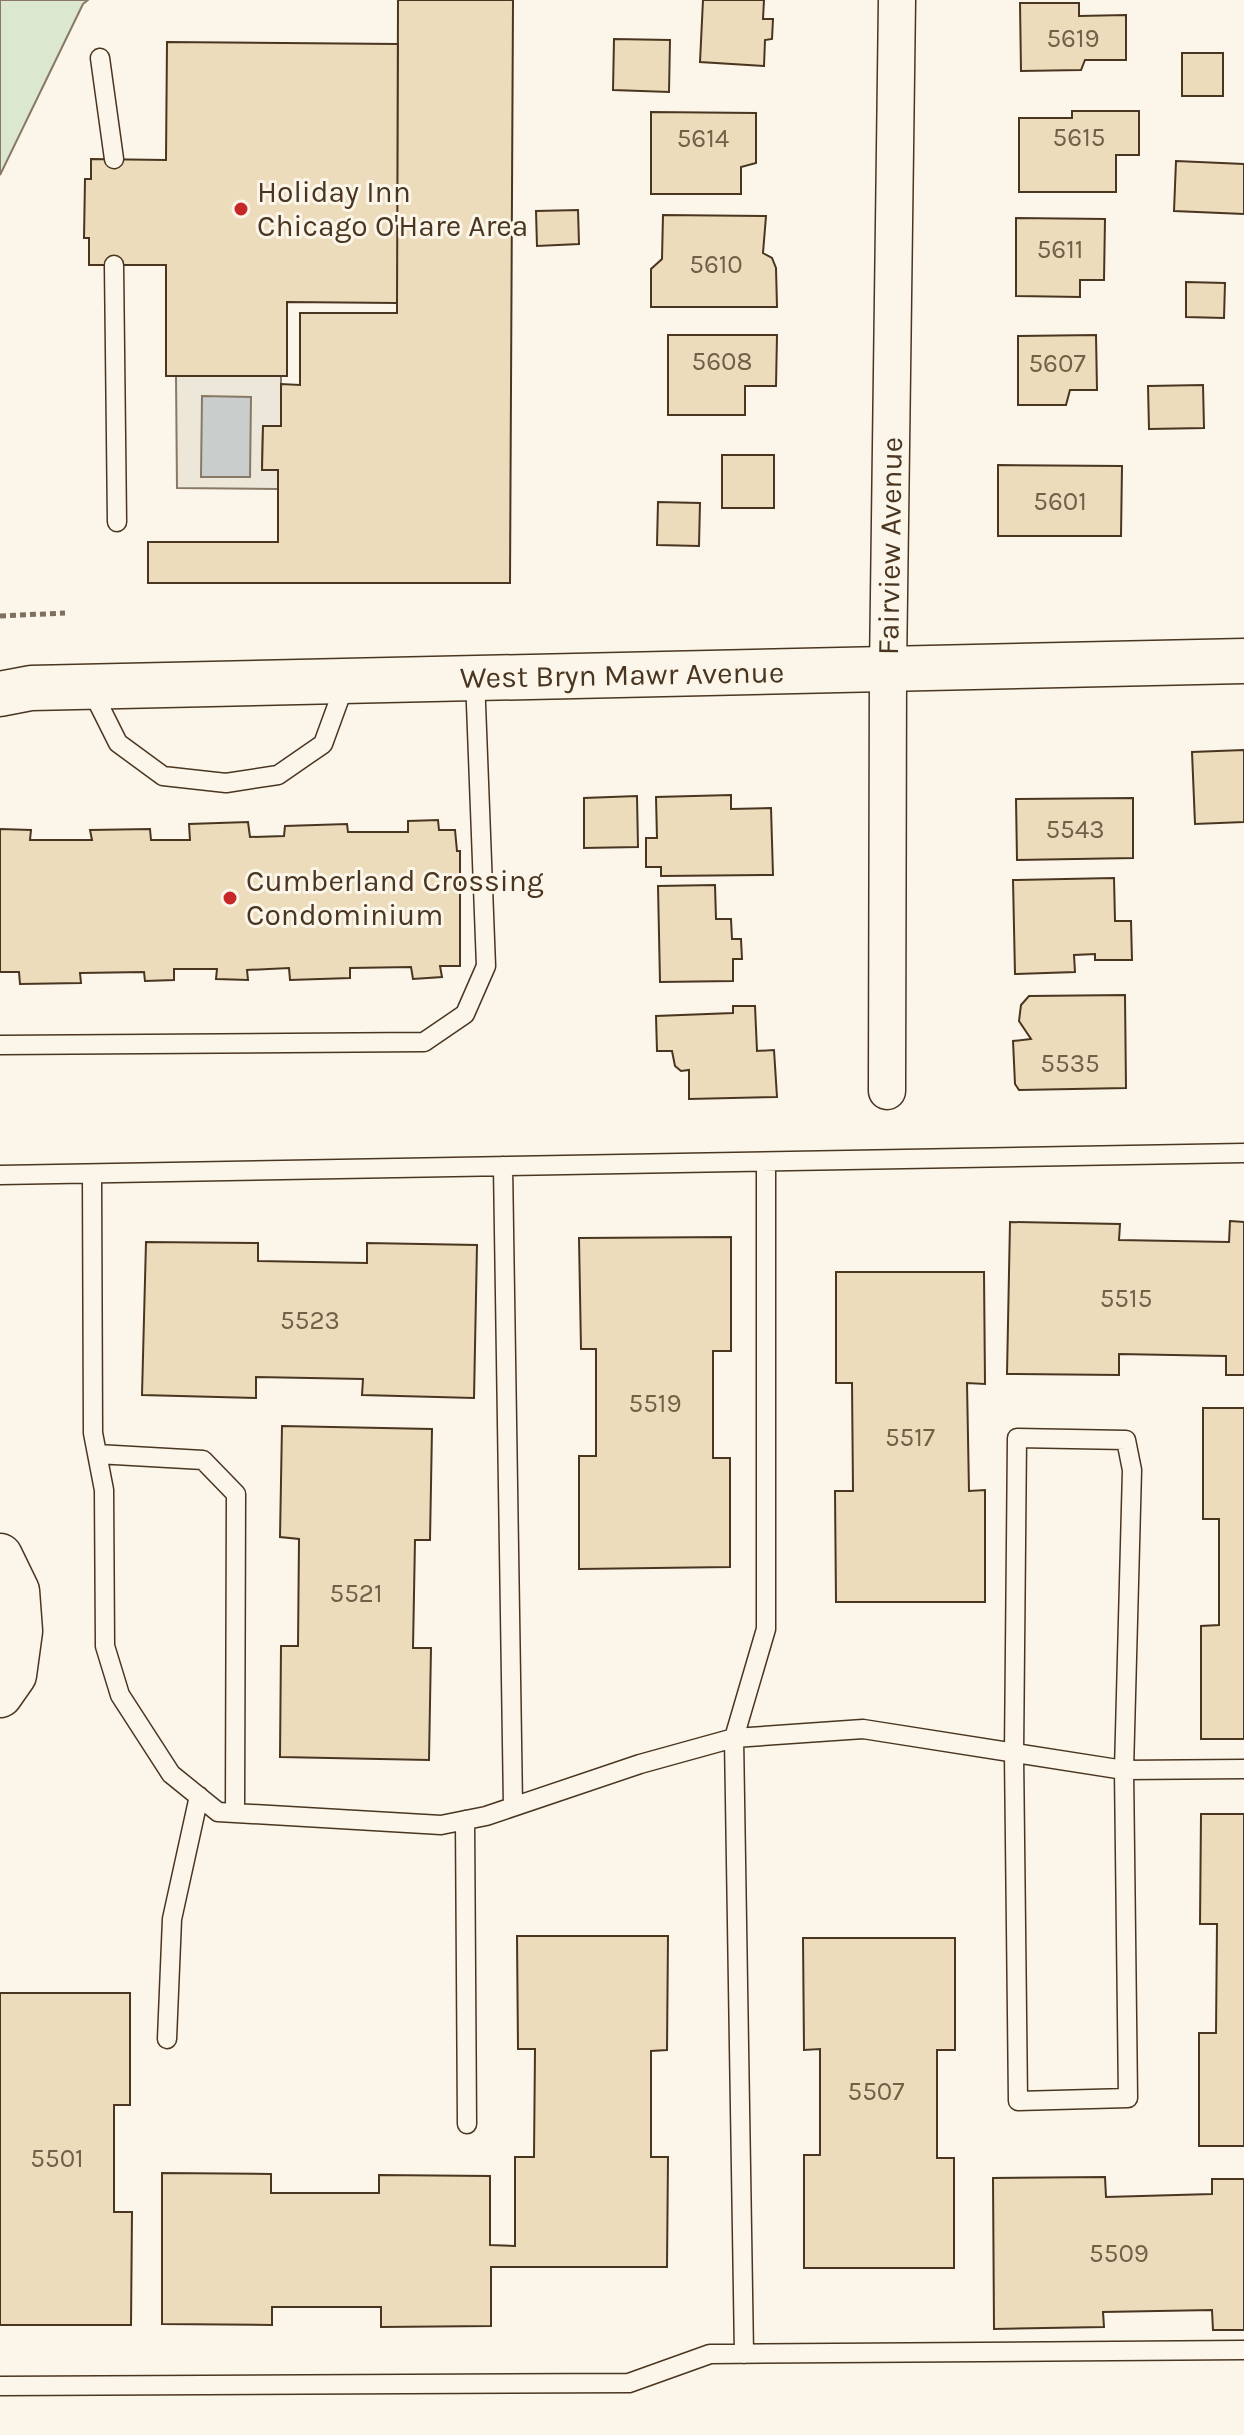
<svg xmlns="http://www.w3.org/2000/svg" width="1244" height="2435" font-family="Karla,sans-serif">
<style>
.green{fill:#dce7d0;stroke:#887966;stroke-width:2}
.parking{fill:#ede7d9;stroke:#887966;stroke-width:2}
.water{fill:#c9cecd;stroke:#887966;stroke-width:2}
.building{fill:#ecdcbc;stroke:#4a3520;stroke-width:2}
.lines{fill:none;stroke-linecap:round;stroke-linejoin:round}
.service-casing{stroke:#4a3520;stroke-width:21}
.minor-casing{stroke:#4a3520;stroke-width:39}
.tertiary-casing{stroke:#4a3520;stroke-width:47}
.path{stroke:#7f6f5c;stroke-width:5;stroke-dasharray:6 4;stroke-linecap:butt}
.service{stroke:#fbf6e9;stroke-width:18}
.minor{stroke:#fbf6e9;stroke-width:36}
.tertiary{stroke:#fbf6e9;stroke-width:44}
.poi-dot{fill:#c62828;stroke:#fbf6e9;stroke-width:3}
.labels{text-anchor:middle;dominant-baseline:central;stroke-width:6;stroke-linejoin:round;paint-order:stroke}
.number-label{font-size:26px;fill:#725f47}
.poi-label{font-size:30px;fill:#4a3520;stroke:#fbf6e9;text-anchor:start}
.street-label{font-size:30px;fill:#4a3520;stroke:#fbf6e9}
</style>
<rect width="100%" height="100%" fill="#fbf6e9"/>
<path class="green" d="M0,0H88L83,4L0,175Z"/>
<path class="parking" d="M176,376H281V426H263L262,470H278V489L177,488Z"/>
<path class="water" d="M202,396L251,397L250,477H201Z"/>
<path class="building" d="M398,0H513L510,583H148V542H278V470H262L263,426H281V384L300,385V313H397Z
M703,0H764L763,19H773L772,39L765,40L764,66L700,62Z
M1020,3H1079V16L1126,15V60H1085L1081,70L1021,71Z
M614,39L670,40L669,92L613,90Z
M167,42L398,44L397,303L287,302V376H166V265H89V238H84L85,179H91V159L166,160Z
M1182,53H1223V96H1182Z
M1072,111H1139V155H1116V192H1019V118H1072Z
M651,112L756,113V163L741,167V194H651Z
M1176,161L1244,164V214L1174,211Z
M578,210L579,244L537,246L536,211Z
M663,215L766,216L763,253L772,258L776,268L777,307H651V269L662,259Z
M1016,218L1105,219L1104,280H1080V297L1016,296Z
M1186,282L1225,283L1224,318L1186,317Z
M668,335H777L776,386H745V415H668Z
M1096,335L1097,390H1070L1066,405H1018V336Z
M1203,385L1204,428L1149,429L1148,386Z
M722,455H774V508H722Z
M998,465L1122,466L1121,536H998Z
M658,502L700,503L699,546L657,545Z
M1244,750V822L1195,824L1192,752Z
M731,795V809L771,808L773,875L661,876V867H646V838H657L656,797Z
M637,796L638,847L584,848V798Z
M1133,798V858L1017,860L1016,799Z
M438,820L439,830H455L457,851H460V966H440L442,977L413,979L411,967L350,968V978L290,980L289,968L247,970L248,980L216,979L217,969H174V980L145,981L144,972L80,973L81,983L20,984L19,972H0V829L31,830L30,840H92L90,830L150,829L151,840H190L189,824L248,822L250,837L284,836L285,826L347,824L348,832H408V821Z
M1114,878L1115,921H1131L1132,960H1095V954L1074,955L1075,972L1015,974L1013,880Z
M715,885L716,919H731L732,939H741L742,959H733V981L660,982L658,886Z
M1125,995L1126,1088L1019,1090L1015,1084L1013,1041L1031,1039L1019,1021L1021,1005L1029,996Z
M733,1006H755L757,1051L774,1050L777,1097L689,1099V1070L681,1071L675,1066L672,1051H657L656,1016L733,1013Z
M1230,1221L1244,1222V1375H1226V1356L1119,1354V1375L1007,1374L1010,1222L1120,1224L1119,1240L1229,1242Z
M731,1237V1351H713V1458H730V1567L579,1569V1456H596V1349H581L579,1238Z
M146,1242L258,1243V1261L367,1263V1243L477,1245L474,1398L362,1395L363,1379L256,1377V1398L142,1395Z
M836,1272H984L985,1384L967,1383L969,1491L985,1490V1602H836L835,1491H853L852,1383H836Z
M1203,1408H1244V1739H1201V1626L1219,1625V1519H1203Z
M282,1426L432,1429L430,1540H415L413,1648H431L429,1760L280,1757L281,1646H298L299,1539L280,1537Z
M1201,1814H1244V2146H1199V2033H1216L1217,1924H1200Z
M517,1936H668L667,2050L651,2051V2157H668L667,2267H491V2326L381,2327V2307H272V2325L162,2324V2173L271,2174V2193H379V2175L490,2176V2245L515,2246V2157H534L535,2049H518Z
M803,1938H955V2050H937V2158H954V2268H804V2155H820V2049L804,2050Z
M0,1993H130V2105H114V2212H132L131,2325H0Z
M1105,2177L1106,2197L1212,2194V2179H1244V2330H1213L1212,2310L1103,2312L1104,2327L994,2329L993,2178Z"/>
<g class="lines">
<defs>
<path id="service" d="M100,58L114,159
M114,265L117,522
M91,689L118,743L163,776L226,783L278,775L323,744L346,681
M0,1045L424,1042L465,1014L486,966L475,678
M503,1166L513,1806
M92,1174L93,1433L104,1490L105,1646L120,1695L171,1774L218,1812L441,1825L486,1816L640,1764L734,1738L863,1729L1124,1770L1244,1769
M0,1175L1244,1153
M1017,1438L1126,1440L1132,1470L1124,1770L1128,2098L1018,2101L1014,1754Z
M97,1454L203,1460L236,1494L235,1813
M465,1820L467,2124
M167,2039L172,1919L199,1796
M744,2354L734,1738L766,1629V1162
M0,2386L629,2383L710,2354L1244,2350"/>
<path id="minor" d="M887,1091L888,670L897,0"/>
<path id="tertiary" d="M0,694L31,688L1244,661
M0,1556L17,1591L20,1631L14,1675L0,1695"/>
</defs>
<use href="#service" class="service-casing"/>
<use href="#minor" class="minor-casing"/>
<use href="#tertiary" class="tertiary-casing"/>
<path class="path" d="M0,616L65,613"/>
<use href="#service" class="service"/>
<use href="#minor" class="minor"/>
<use href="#tertiary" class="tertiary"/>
</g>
<g class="poi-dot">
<circle cx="241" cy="209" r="8"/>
<circle cx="230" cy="898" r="8"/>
</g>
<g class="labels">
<g class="number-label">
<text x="1073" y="38">5619</text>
<text x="1079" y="137">5615</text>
<text x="703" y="138">5614</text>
<text x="1060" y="249">5611</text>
<text x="716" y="264">5610</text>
<text x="722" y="361">5608</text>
<text x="1057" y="363">5607</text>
<text x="1060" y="501">5601</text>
<text x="1075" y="829">5543</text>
<text x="1070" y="1063">5535</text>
<text x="1126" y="1298">5515</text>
<text x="310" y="1320">5523</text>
<text x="655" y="1403">5519</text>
<text x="910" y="1437">5517</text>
<text x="356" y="1593">5521</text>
<text x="876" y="2091">5507</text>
<text x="57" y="2158">5501</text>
<text x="1119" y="2253">5509</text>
</g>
<g class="poi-label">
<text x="257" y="192">Holiday Inn<tspan x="257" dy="34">Chicago O'Hare Area</tspan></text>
<text x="246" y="881">Cumberland Crossing<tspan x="246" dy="34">Condominium</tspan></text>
</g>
<g class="street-label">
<text transform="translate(890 546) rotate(-89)">Fairview Avenue</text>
<text transform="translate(622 675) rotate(-1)">West Bryn Mawr Avenue</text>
</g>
</g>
</svg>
